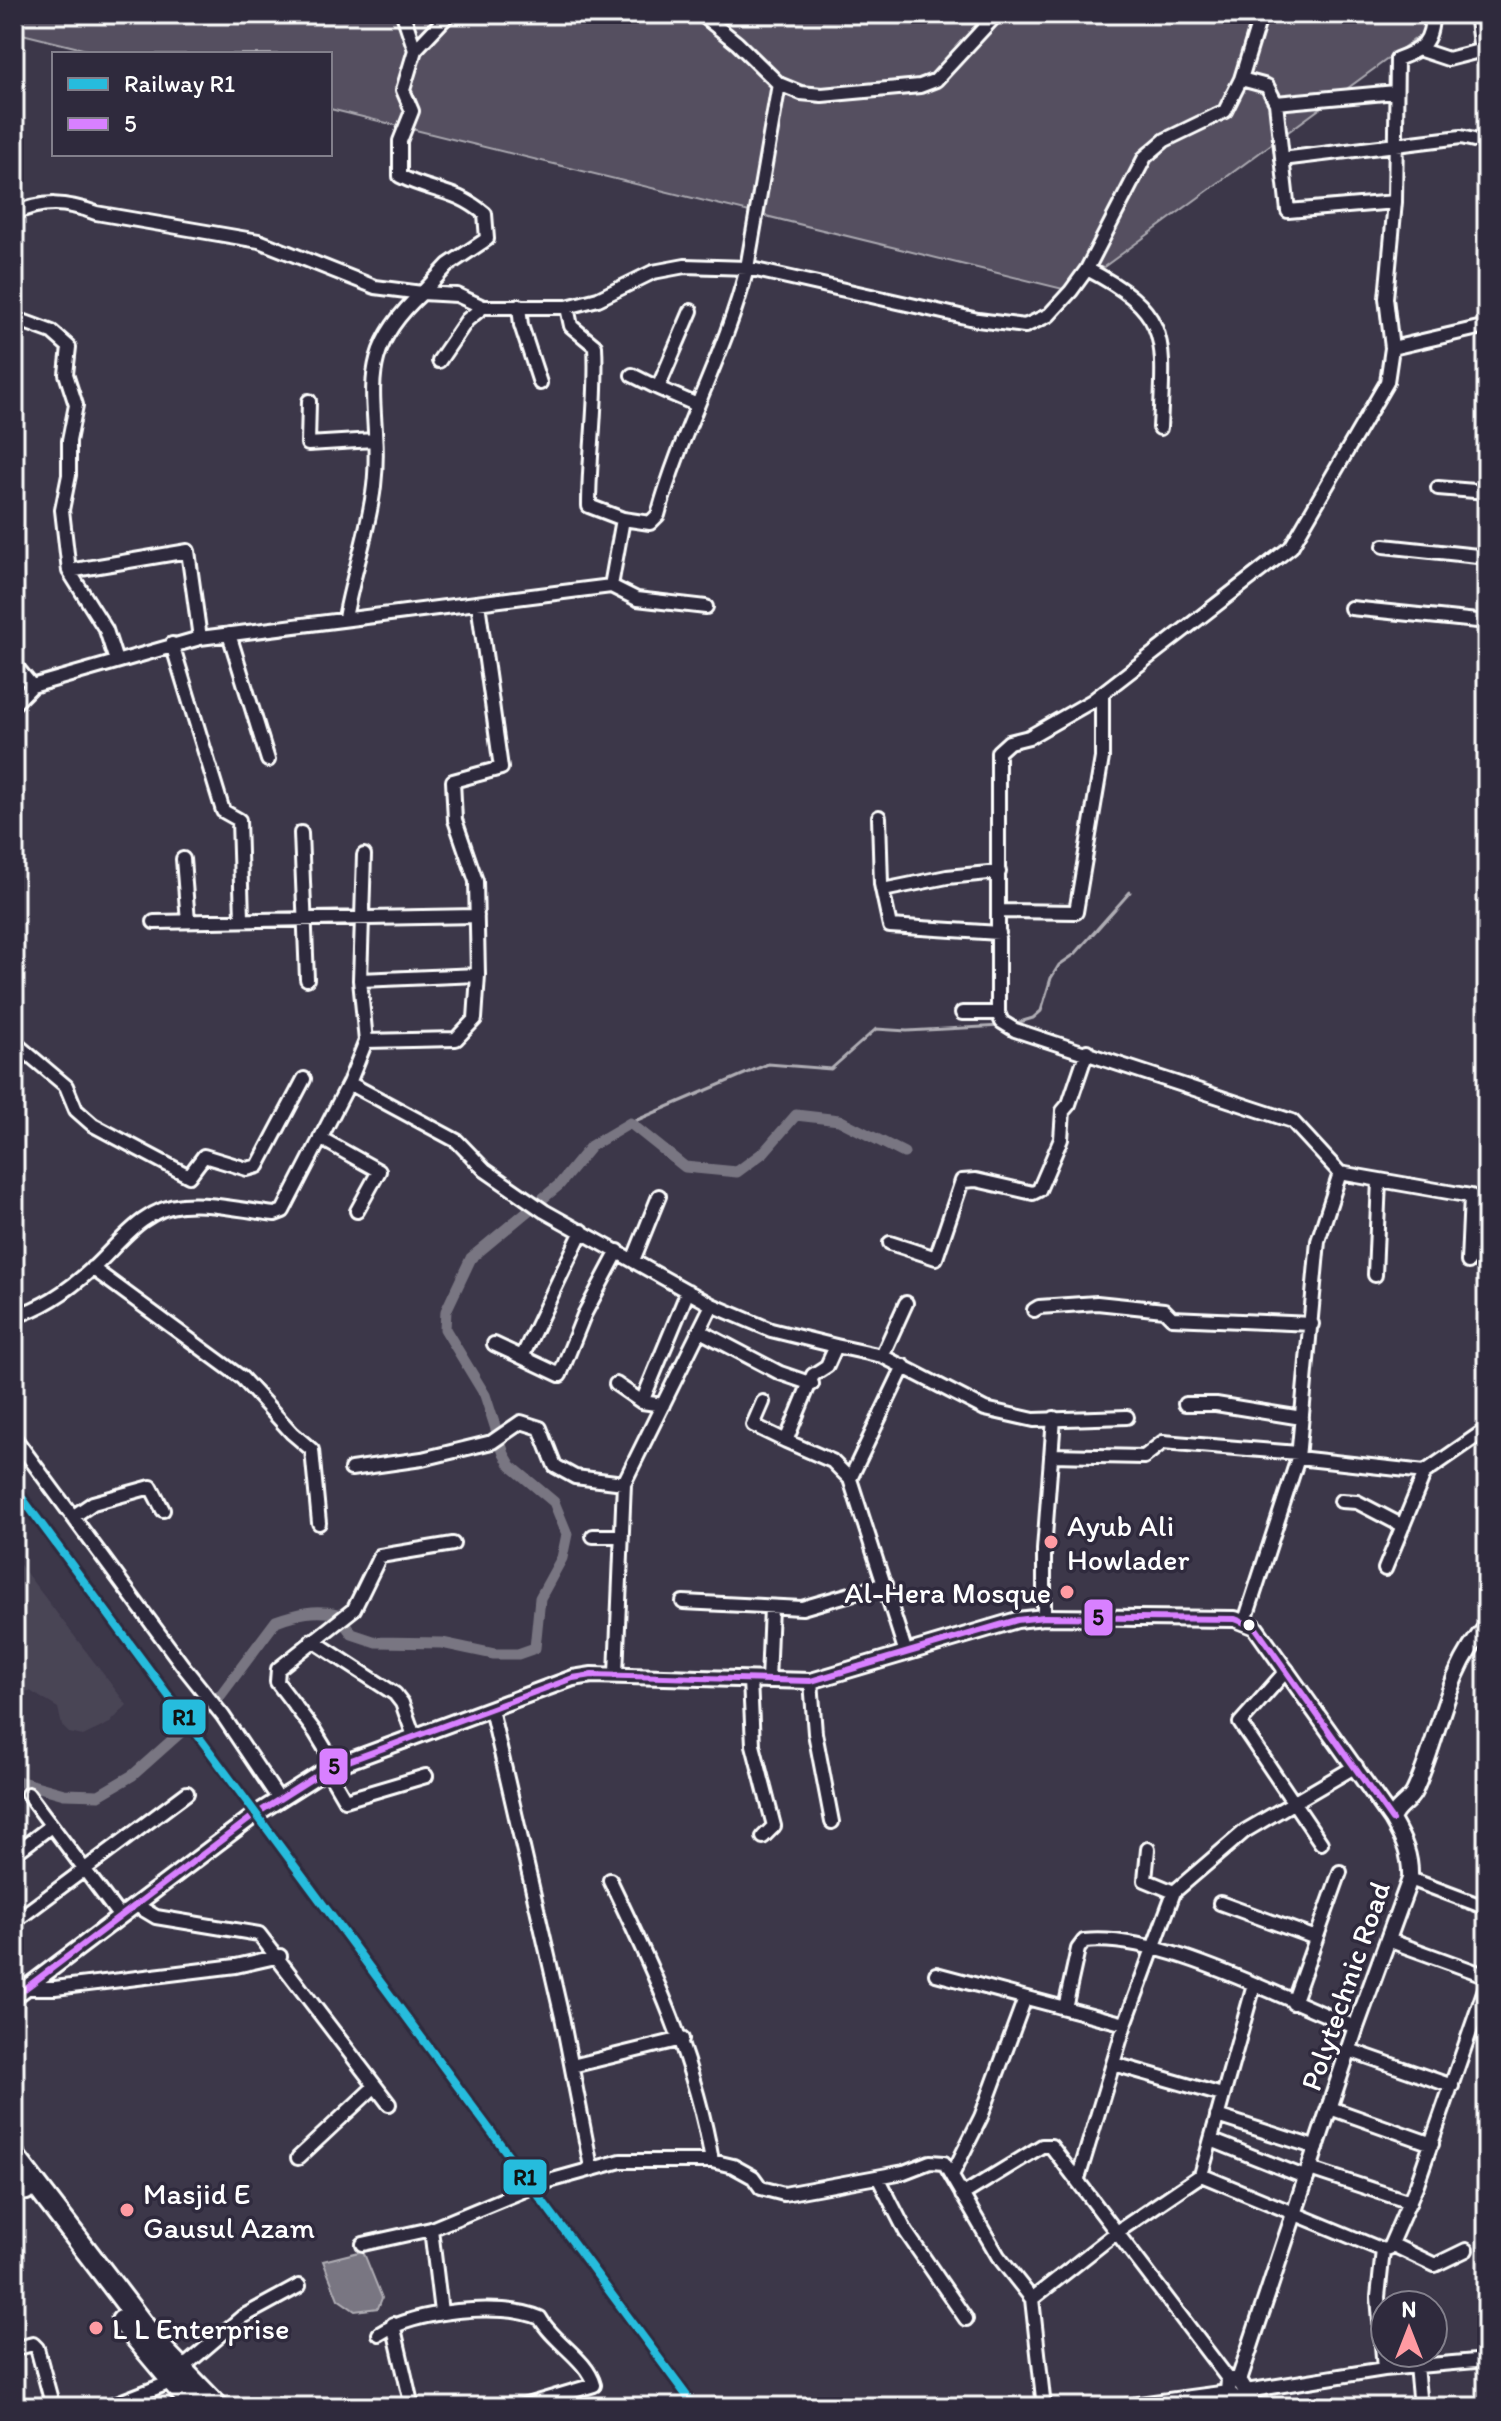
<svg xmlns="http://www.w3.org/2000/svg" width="1501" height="2421" font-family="Itim,sans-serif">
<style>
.built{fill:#494455}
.green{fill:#555060;stroke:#aaa8b0;stroke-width:2}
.water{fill:#797682;stroke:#afadb4;stroke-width:2}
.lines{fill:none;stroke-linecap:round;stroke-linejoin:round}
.stream{stroke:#afadb4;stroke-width:3}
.canal{stroke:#797682;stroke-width:11}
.minor-casing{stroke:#fff;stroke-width:18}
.tertiary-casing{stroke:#fff;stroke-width:20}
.trunk-casing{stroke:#fff;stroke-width:26}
.minor{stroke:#2f2a3d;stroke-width:12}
.tertiary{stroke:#2f2a3d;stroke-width:14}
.trunk{stroke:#2f2a3d;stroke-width:20}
.bus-1-casing{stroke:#2f2a3d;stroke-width:12}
.bus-1{stroke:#d880ff;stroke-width:6}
.rail-1-casing{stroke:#2f2a3d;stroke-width:14}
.rail-1{stroke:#26bcdd;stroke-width:8}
.poi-dot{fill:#ff9aa2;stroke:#2f2a3d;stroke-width:3}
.bus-dot{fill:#fff;stroke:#2f2a3d;stroke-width:3}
.labels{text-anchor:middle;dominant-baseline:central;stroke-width:7;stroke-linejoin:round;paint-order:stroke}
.poi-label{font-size:30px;fill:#fff;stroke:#2f2a3d;text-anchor:start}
.street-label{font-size:30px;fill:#fff;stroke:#2f2a3d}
.line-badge{stroke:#2f2a3d;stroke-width:3}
.pale-badge-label{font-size:22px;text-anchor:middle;font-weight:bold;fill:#111}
</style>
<rect width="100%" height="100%" fill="#3c3749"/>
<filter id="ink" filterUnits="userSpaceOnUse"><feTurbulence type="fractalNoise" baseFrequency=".0125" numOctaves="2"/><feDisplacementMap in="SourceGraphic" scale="16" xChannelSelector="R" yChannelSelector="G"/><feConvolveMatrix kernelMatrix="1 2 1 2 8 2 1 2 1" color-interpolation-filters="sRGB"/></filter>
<g filter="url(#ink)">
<path class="built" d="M14,1557L127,1705L110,1723L83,1736L69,1733L62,1726L58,1708L30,1691L14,1692Z"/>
<path class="green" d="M14,14H1449L1071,291L330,109V54H103L14,32Z"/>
<path class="water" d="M363,2251L382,2298L378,2308L355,2311L338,2299L323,2261Z"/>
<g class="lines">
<path class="stream" d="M1013,1024L1033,1018L1041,1011L1051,978L1059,965L1075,954L1130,892
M630,1123L768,1064L831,1069L876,1029L907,1031L1002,1026"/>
<path class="canal" d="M14,1780L64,1794L99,1795L133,1775L217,1700L276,1621C297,1613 316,1609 338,1614L352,1634L376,1642L442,1643L494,1654H518L535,1648L540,1598L562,1558L567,1534L554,1502L511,1466L504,1454L485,1395L445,1329L446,1311L471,1258L559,1185L591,1146L630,1123L685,1167L737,1172L764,1152L796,1115L839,1120L904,1153"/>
<defs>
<path id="minor" d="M403,14L415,50L403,90L412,111L400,141V176C433,193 454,188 485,214L487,239L448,265L422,293L457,295L483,307H567L598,299L653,272L685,266L747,268C726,353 681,430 658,515L650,523L623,519L611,586L637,599L706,607
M701,14L737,43L779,84L801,93L822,95L920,86L936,80L997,14
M1432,14C1432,42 1422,50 1397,59L1395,202L1386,298L1392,348L1387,382L1291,547L1092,701L1029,737L1009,742L998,752V1013L1002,1022L1015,1030L1292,1121L1340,1173L1471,1196L1468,1262
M1476,14L1481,51
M415,50L449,14
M1421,50L1448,59L1487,49
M1241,79L1261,14
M779,84L747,268L978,320L1025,326L1049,315L1071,291L1087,269L1145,157L1165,140L1225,111L1241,79L1267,86L1276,103L1396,92
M1276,103L1288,211L1395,202
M1282,159L1461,137L1487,143
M14,214C42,200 66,202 96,213L259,241L375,287L422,293
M1087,269C1172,313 1164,339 1160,428
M519,306L521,325L540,383
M567,307L571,326L595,346C598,399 589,452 589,506L623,519
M691,311L658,388L695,404
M14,318L52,332L69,347L66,374L76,405L69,441V475L62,510L69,571L106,630L116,661
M1392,348L1487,326
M439,361L467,320L483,307
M632,375L658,388
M309,401L308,444L374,440
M1438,488L1487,492
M1384,546L1487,557
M69,571L188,551L200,638L611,586
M478,603L501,768L453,781L455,820L476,881L478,975
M1351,608L1487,622
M345,618C353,574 369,530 374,486C384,404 346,362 422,293
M229,634L268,760
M172,644L223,811L239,820L242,918
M14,664L32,686
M14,704L32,686L200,638
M879,817L881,884L890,926L999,933
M301,833L307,979
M183,859L188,921
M883,890L947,877L999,872
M1000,911L1076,912L1102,758V694
M154,922L477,916
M360,980L478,975L475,1019L456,1039L366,1041
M962,1013H998
M14,1042L66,1086L76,1110L93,1125L189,1176L204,1156L247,1169L258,1166L304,1079
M349,1083L457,1141L485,1170L544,1211L712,1305L771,1330L836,1346L827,1366L813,1375L786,1441L753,1425L763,1402
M320,1138L379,1171L357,1211
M1471,1196L1487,1205
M890,1243L936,1258L962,1181L976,1180L1033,1193L1039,1190L1061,1139L1063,1111L1069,1104L1087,1051
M634,1258L659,1196
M92,1268L242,1378L292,1433L312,1450L319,1523
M1375,1275L1379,1180
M1034,1310L1039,1307L1097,1303L1164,1310L1172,1318L1312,1324
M14,1316C44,1308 70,1289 93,1268C119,1244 143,1208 182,1205C211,1202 246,1211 275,1214L283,1211L349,1083L366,1041L360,980L364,855
M700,1331L780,1373L812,1384
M494,1344L560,1375L584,1315L618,1251
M836,1346L882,1356L985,1409L1034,1420L1127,1417
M882,1356L906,1303
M522,1357L582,1231
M616,1384L642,1402L663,1405
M642,1402L688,1291
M1185,1404H1216L1302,1418
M14,1437L183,1666L223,1716L278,1798
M786,1441L832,1461L850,1479L906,1653
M1051,1455L1144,1457L1163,1442L1298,1453
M1298,1458L1425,1472L1487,1429
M351,1469L422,1459L492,1442L521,1422L540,1428L555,1466L575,1477L624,1483
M850,1479L904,1366
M1341,1501L1357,1502L1403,1526
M74,1516L93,1503L151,1487L163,1510
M593,1536H622
M1385,1569L1425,1472
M683,1602L802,1608L885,1584
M1044,1617V1550L1054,1418
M1245,1621L1298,1458L1318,1241L1340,1173
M312,1640L395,1694L402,1703L414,1736
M1287,1670L1240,1723L1321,1843
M616,1674L624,1483L712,1305
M750,1680L753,1745L774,1826L763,1837
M768,1681L771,1607
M811,1681L815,1733L832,1822
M491,1709L562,2017L591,2167
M335,1765L315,1732L277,1682L278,1669L354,1609L380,1556L453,1544
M327,1769L345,1800L426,1776
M28,1794L120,1917
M1148,1849L1145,1880L1174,1892
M14,1854L51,1826
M1410,1879L1487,1908
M610,1880C654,1971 695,2060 712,2161
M1220,1903L1316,1938
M136,1905L156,1917L259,1934L389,2104
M14,1922L187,1793
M1388,1940L1487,1976
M936,1974L1125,2024
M26,1988H55L236,1966L280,1956
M1293,2003L1340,1872
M1065,2008L1078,1949L1084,1941C1161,1932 1283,2000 1356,2027
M1349,2050L1452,2086
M1114,2064L1222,2095
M572,2066L682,2039
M1330,2108L1432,2144
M1217,2116L1317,2148
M1211,2140L1307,2178
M298,2158L374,2087
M1310,2169L1410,2202
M952,2175L981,2117L1025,1998
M1201,2175L1254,1985
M878,2177L906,2232L966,2319
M1078,2179L1125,2024L1174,1892L1245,1831L1356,1766
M14,2195L27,2193
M962,2195L1042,2146H1051L1229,2380
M431,2229L441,2312
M363,2244L431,2229L542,2183L621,2161H712L733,2166L753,2177L761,2188L784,2194L904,2172L930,2162L944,2163L998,2256L1032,2299L1044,2407
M1393,2245L1435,2265L1466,2250
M1383,2250L1378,2297L1384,2369
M1032,2299L1117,2232L1201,2175L1383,2250L1389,2248L1417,2184L1487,1983
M393,2324L412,2407
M379,2334C413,2311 501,2301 540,2318C553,2342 587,2359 594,2385L520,2407
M14,2349L33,2344L37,2348L53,2407
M1416,2366L1420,2407
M180,2370L242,2317L299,2286
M1246,2391L1384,2369L1487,2360
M107,2407L171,2382
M1117,2407L1228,2392"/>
<path id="tertiary" d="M14,1997L256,1814L327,1769L573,1678L592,1675L811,1681L1017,1620L1044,1617L1235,1619L1255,1627L1392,1820
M1239,2380L1356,2027L1410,1879C1411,1855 1404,1841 1392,1820C1395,1807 1408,1804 1414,1792C1440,1738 1445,1671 1487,1626
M1244,2407L1228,2392L1229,2380H1239L1256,2407"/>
<path id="trunk" d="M14,2156L159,2346L218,2407
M122,2321L194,2407"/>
</defs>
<use href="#minor" class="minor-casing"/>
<use href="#tertiary" class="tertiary-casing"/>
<use href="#trunk" class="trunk-casing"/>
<use href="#minor" class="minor"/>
<use href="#tertiary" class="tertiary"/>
<use href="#trunk" class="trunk"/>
<defs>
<path id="bus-1" d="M14,1997L256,1814L327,1769L573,1678L592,1675L811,1681L1017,1620L1044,1617L1235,1619L1255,1627L1392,1820"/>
</defs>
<use href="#bus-1" class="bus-1-casing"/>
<use href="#bus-1" class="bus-1"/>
<defs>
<path id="rail-1" d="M14,1487L695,2407"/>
</defs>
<use href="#rail-1" class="rail-1-casing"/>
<use href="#rail-1" class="rail-1"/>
</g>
</g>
<g class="poi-dot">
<circle cx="1051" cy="1542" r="8"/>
<circle cx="1067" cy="1592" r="8"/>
<circle cx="127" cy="2210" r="8"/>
<circle cx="96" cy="2328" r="8"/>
</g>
<circle class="bus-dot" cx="1249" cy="1625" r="7"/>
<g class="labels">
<g class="poi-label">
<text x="1067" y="1525">Ayub Ali<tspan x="1067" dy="34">Howlader</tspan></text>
<text x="1051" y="1592" text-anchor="end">Al-Hera Mosque</text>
<text x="143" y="2193">Masjid E<tspan x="143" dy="34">Gausul Azam</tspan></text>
<text x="112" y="2328">L L Enterprise</text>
</g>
<g class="street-label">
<text transform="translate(1345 1986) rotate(-71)">Polytechnic Road</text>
</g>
</g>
<g class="line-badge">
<rect x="1083" y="1598" width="31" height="39" rx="8" fill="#d880ff"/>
<rect x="161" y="1698" width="46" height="38" rx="8" fill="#26bcdd"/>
<rect x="318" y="1747" width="31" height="39" rx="8" fill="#d880ff"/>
<rect x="502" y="2158" width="46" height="38" rx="8" fill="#26bcdd"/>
</g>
<g class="pale-badge-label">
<text x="1098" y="1625">5</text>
<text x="184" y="1725">R1</text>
<text x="334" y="1774">5</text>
<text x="525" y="2185">R1</text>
</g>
<rect width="1501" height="2421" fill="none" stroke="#2f2a3d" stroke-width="48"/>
<rect x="24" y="24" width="1453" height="2373" fill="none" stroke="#fff" stroke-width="3" filter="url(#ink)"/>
<rect x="52" y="52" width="280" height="104" fill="#2f2a3d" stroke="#827f8b" stroke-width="2"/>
<rect x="68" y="78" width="40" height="12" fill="#26bcdd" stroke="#827f8b" stroke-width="2"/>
<text x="124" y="92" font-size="24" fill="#ffffff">Railway R1</text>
<rect x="68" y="118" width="40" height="12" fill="#d880ff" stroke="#827f8b" stroke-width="2"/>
<text x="124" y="132" font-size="24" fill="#ffffff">5</text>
<g transform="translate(1409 2329)"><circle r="38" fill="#2f2a3d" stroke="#827f8b" stroke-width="2"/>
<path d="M0-6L14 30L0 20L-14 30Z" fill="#ff9aa2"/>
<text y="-12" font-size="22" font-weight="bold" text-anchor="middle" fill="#ffffff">N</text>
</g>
</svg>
